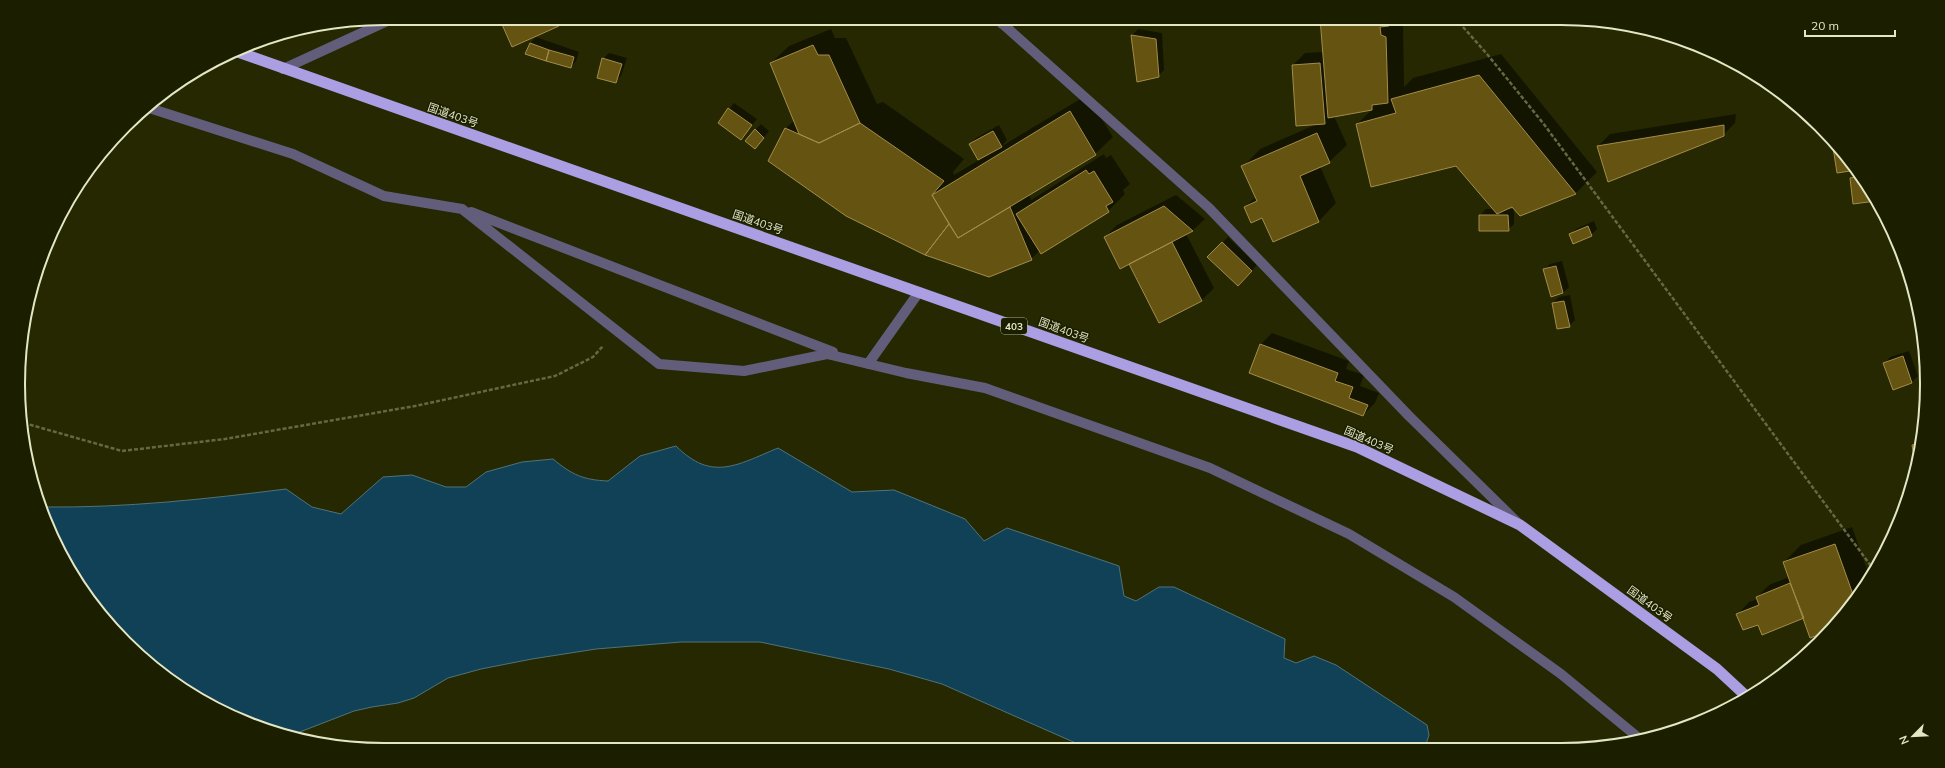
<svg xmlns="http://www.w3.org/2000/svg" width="1945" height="768" font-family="Mulish,'Noto Sans JP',sans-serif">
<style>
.water{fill:#114156;stroke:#507377}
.shadow{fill:#0007}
.building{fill:#655312;stroke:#a38d48}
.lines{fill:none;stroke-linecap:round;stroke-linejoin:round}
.path{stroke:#666843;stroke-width:2.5;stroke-dasharray:4 2;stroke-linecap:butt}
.minor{stroke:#625d7a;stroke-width:10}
.trunk{stroke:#ab9ee2;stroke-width:11}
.labels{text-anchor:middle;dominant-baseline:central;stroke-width:3;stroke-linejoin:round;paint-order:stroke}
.shield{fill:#1c1e00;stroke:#a7ab89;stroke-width:1}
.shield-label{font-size:10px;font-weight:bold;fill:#e3e7c4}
.street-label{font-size:11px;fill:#e3e7c4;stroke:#1c1e00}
.rim{fill:none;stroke:#e3e7c4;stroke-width:2}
</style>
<rect width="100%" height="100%" fill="#262802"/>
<path class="water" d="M676,446C712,482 737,465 778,448L852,492L894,490L965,519L984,541L1007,528L1119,566L1124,596L1136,601L1159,587H1174L1285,639L1284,658L1296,663L1314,656L1336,665L1427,725L1429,735L1425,747L1087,748L942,684L889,669L760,642H681L596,649L532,659L481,669L448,678L414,698L398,703L372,707L354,711L292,735L267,731L161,674L109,625L67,567L44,507C125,508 207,499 286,489L312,507L341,514L383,477L412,475L446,487H466L486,472L522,462L553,459C572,475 584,480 608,481L640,456Z"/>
<path class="shadow" d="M491,18H565L558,25Z
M1321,18H1398L1403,20L1404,87L1413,78L1501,54L1597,172L1576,193L1520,215L1513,206L1506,209H1514V224L1508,230L1480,215L1486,209H1495L1456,165L1357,124L1373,109L1334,116L1347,145L1329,162L1320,166L1336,203L1319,221L1273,241L1263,217L1245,207L1256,197L1243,167L1260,149L1317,124L1293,65L1305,53L1324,52Z
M831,29L835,38H846L877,104L883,102L964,159L953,172L954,175L979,160L970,144L976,138L999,125L1007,140L1002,146L1087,95L1113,137L1095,154L1029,194L1031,200L1104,154L1106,158L1111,155L1130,184L1123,190L1125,194L1108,211L1040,250L1031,259L989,276L769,160L786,128L795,120L771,63L789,46Z
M1138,29L1162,33L1164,70L1158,76L1138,81L1132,35Z
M536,37L579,52L576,61L571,67L530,43Z
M609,53L627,58L621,76L615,82L603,59Z
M734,103L757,119L741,139L729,109Z
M1736,114L1735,123L1723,135L1598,146L1610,134Z
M761,124L769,131L755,148V130Z
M1858,171L1876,200L1854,203L1851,178Z
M1176,195L1205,219L1193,230L1186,234L1214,288L1202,300L1159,322L1129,262L1105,237L1117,225Z
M1594,221L1597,229L1591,235L1571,234L1576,229Z
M1228,237L1257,265L1238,285L1208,257Z
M1562,261L1569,287L1563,293L1544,270L1550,264Z
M1570,295L1575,320L1569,326L1553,303L1559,297Z
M1272,333L1349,361L1346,369L1364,375L1360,386L1379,393L1375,403L1363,415L1260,345Z
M1909,351L1918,376L1912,382L1894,389L1885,363L1890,357Z
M1919,439H1922L1916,465L1913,445Z
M1852,527L1870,578L1865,588L1827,631L1811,636L1804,617L1758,623L1738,614L1749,602L1758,599L1757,597L1769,585L1789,577L1784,562L1801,545Z"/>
<path class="building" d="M490,18H555L559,26L512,47L500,20L493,24Z
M1320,18H1388L1389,26L1380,27L1381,35L1386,37L1388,103L1372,105V110L1328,118Z
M1131,35L1156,39L1159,77L1137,82Z
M530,43L549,50L546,61L525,54Z
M813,45L818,55H829L860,123L819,143L799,134L770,63Z
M549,50L574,57L571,68L546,61Z
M602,58L622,64L616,83L597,78Z
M1320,63L1325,124L1296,126L1292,65Z
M1479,75L1576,194L1520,216L1512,207L1497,214L1456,166L1371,187L1356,124L1396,113L1391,99Z
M728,108L752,125L741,140L718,123Z
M1070,111L1096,155L958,238L932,195Z
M860,123L944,181L932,195L949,224L925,255L846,216L768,161L785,128L819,143Z
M1724,125V136L1608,182L1597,146Z
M755,129L764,138L755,149L745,141Z
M993,131L1002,147L978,160L969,144Z
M1317,133L1330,163L1300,176L1319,222L1273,242L1262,218L1251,223L1244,207L1257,201L1241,166Z
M1832,141L1851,161L1857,170L1837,173Z
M1086,170L1089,174L1094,171L1113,202L1106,206L1109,212L1041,254L1016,214Z
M1861,176L1876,201L1853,204L1850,178Z
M1164,206L1193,231L1120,269L1104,237Z
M1010,207L1032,260L989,277L925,255L949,224L958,238Z
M1479,215H1508L1509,231H1479Z
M1588,226L1592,236L1573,244L1569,234Z
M1172,242L1202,301L1159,323L1129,264Z
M1222,242L1252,271L1238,286L1207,257Z
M1556,266L1563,293L1551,297L1543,269Z
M1564,301L1570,327L1557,329L1552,303Z
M1260,344L1338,373L1335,381L1353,387L1349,398L1368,405L1363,416L1249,373Z
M1903,356L1912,383L1893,390L1883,363Z
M1921,443L1916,467L1912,445Z
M1835,544L1855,600L1826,632L1810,638L1783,562Z
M1790,583L1804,618L1762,635L1758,625L1743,630L1736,614L1759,605L1756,597Z"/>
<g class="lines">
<path class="path" d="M1455,18L1487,54L1543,123L1874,570
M24,423L122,451L225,439L415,406L555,376L593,357L603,346"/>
<path class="minor" d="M996,18L1209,208L1409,416L1518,523
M1002,24L1025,18
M1672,36L1681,39
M283,69L394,18
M146,107L293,154L384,196L462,209L659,364L744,371L827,354L906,373L985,388L1210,468L1349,534L1454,597L1561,674L1640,739
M471,212L833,352
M868,364L919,292"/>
<path class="trunk" d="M235,51L1357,447L1520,525L1717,669L1745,695"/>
</g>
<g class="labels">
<rect class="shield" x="1001" y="318" width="26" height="16" rx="3"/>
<g class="shield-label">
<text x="1014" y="326">403</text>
</g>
<g class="street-label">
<text transform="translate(453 115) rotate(19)">国道403号</text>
<text transform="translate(758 222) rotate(19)">国道403号</text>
<text transform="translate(1064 330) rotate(20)">国道403号</text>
<text transform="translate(1369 440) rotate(23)">国道403号</text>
<text transform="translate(1650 604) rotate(36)">国道403号</text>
</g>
</g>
<path d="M0 0H1945V768H0ZM384 25H1561A359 359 0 0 1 1920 384V384A359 359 0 0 1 1561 743H384A359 359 0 0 1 25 384V384A359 359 0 0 1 384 25Z" fill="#1c1e00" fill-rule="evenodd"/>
<path class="rim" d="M384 25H1561A359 359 0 0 1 1920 384V384A359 359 0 0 1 1561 743H384A359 359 0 0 1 25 384V384A359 359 0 0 1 384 25Z"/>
<g transform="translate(1913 736) rotate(246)" stroke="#1c1e00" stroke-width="3" paint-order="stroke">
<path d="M0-3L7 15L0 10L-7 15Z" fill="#e3e7c4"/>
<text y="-6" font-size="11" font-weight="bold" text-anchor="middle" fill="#e3e7c4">N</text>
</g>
<path d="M1805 30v6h90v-6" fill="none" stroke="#e3e7c4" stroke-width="2"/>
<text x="1811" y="30" font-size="12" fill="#e3e7c4" stroke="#1c1e00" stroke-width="3" paint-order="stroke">20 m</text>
</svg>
